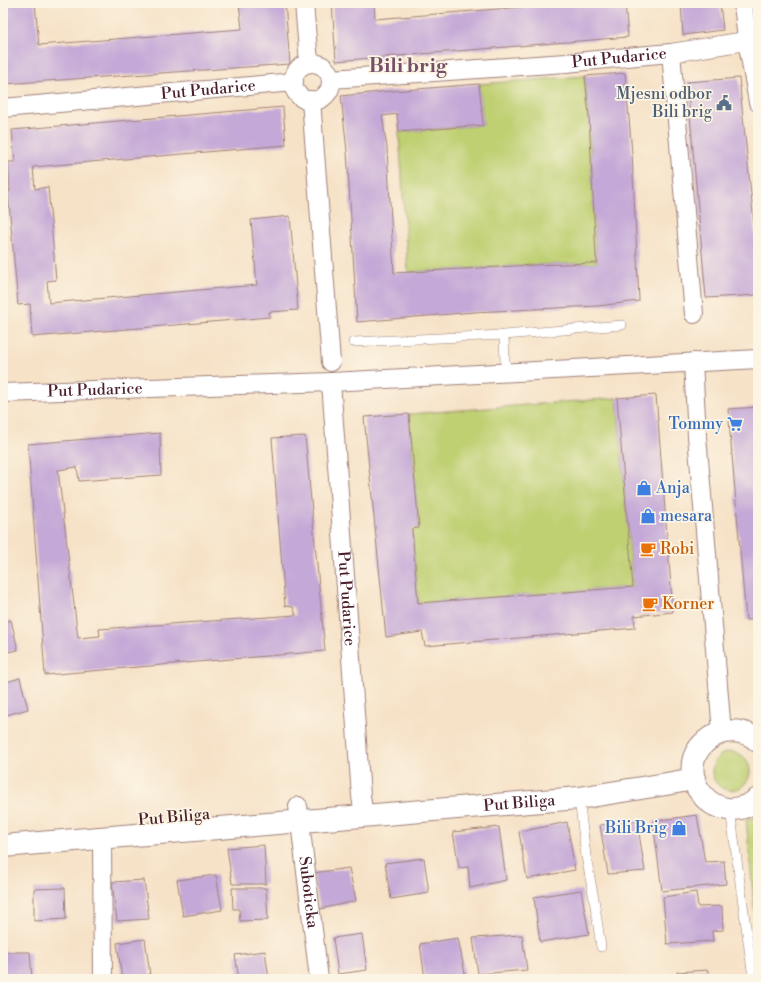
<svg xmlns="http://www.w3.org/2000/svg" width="761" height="982" font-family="'Libre Bodoni',serif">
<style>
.green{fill:#bfd073;stroke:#84784f}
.building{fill:#c4a8d7}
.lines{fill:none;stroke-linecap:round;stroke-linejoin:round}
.lane-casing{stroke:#a08079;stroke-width:10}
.street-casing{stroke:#a08079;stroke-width:20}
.secondary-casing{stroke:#a08079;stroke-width:24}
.lane{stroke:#fff;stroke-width:9}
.street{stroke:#fff;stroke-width:18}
.secondary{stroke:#fff;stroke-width:22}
.labels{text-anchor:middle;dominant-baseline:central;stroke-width:3.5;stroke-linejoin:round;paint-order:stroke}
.street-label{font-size:16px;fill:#4a1f2b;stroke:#fcf5e5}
.service-label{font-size:16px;fill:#4e5e75;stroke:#fcf5e5;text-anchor:end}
.shop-label{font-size:16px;fill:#366cbe;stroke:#fcf5e5;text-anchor:end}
.food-label{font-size:16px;fill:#c56008;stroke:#fcf5e5;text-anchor:start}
.district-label{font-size:20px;font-weight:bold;fill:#754f67;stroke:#fcf5e5}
</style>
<rect width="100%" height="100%" fill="#fcf5e5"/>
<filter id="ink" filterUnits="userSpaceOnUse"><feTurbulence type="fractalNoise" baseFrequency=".025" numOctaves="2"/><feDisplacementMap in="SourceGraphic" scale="8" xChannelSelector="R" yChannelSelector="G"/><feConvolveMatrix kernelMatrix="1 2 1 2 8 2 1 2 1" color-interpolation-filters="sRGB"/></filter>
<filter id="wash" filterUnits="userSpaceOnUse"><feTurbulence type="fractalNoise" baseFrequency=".012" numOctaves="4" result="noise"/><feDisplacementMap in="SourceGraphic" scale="16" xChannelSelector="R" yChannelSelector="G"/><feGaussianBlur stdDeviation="0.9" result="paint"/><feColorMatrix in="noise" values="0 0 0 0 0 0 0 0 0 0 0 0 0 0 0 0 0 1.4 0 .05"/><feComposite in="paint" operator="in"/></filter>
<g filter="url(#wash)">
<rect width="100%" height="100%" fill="#f6e2c7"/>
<path class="green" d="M585,76L591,155L596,258L598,263L532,265L408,272L399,132L483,125L479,84Z
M617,398L633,587L418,603L412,529L419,528L409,414Z
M712 771a19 19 0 1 1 38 0a19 19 0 1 1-38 0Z
M758,817V949L746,819Z"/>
<g id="blocks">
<path class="building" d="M3,3H35L39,45L242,29L239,3H285L290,64L3,84Z
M332,3H374L375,19L571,3H625L628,37L336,61Z
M681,3H720L723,30L683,35Z
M625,73L632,153L639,301L597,306L474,312L357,322L347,151L341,96L380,92L479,84L483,125L399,132L397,114L382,116L387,148L394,273L532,265L595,263H598L596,258L589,116L585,76Z
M739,78L758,262V295L706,298L687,82Z
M283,107L286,145L33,167L35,189L48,187L56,280L47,281L49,303L257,285L251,220L290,216L298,310L269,312L270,317L32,337L30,304L18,305L8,191H10L8,162H15L12,130Z
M656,395L673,612L634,616L635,628L425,646L422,632L386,637L364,417L409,414L419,528L412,529L418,603L633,587L617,398Z
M758,407V619L746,620L728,409Z
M160,433L161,475L79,481L77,467L58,470L78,638L100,636L99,629L296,615L293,607L285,606L272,438L305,436L325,651L45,675L28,444Z
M11,620L18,650L3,653V622Z
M20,678L28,709L3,716V683Z
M697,815L705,862L724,861L726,884L662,891L653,821Z
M637,821L645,871L608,874L600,825Z
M567,822L575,870L527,879L519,832Z
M499,827L506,880L470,888L468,867L459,868L453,832Z
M264,845L266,884H232L227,848Z
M424,858L429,893L391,899L385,863Z
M349,868L356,901L320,909L313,873Z
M216,875L222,910L183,916L177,880Z
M144,880L149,919L117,921L112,882Z
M65,888L66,919L34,921V889Z
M232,888H266L268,920L240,921L239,909H233Z
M581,890L589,934L540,942L534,897Z
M696,892L698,907L722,906L723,930L712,931L713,941L667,944L663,897Z
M362,934L367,970L338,974L333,938Z
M522,935L527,970L478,974L473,938Z
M458,938L465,974L425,979L420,944Z
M145,939L150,975L122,979L117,943Z
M265,951L269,979H239L235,955Z
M3,952H30L32,979H3Z
M708,970L709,979H678L677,972Z"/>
</g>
</g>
<g filter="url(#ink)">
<use href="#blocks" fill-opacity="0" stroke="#a08079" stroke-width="1"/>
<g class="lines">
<defs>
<path id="lane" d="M353,342L504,335
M507,372L505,362L504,335L622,325
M579,798L586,856L594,899L601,947
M730,809L753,978"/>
<g id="street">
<path d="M304,3L309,63"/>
<path d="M743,3L747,40L758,102"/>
<path d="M671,53L694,314"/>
<circle cx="312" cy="82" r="19"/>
<path id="s1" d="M331,79L566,63L648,55L671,53L758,39"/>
<path d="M311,100L331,362"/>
<path id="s2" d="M3,108L294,82"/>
<path d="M693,362L697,436L722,732"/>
<path id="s3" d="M331,382L361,796L364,816"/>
<path id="s4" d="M3,393L331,382L758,359"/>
<path id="s5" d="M298,806L319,979"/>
<path d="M102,838L103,979"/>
</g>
<g id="secondary">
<path d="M758,741C749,732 736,730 724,732C717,733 711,737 705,742C670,773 715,833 758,799"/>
<path id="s6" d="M3,846L579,798L666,784L694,779"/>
</g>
</defs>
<use href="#lane" class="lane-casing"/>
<use href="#street" class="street-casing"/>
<use href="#secondary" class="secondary-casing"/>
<use href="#lane" class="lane"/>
<use href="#street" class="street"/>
<use href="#secondary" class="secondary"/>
</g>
</g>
<defs>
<symbol id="civic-bare" viewBox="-9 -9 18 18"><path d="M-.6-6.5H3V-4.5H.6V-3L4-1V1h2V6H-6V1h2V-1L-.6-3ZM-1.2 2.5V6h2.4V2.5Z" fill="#5c6f8a" stroke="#fcf5e5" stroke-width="2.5" paint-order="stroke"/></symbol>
<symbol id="supermarket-bare" viewBox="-9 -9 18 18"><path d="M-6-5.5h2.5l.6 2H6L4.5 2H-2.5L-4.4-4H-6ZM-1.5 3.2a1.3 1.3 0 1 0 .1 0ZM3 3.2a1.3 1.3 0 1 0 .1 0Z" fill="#3f7fe0" stroke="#fcf5e5" stroke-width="2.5" paint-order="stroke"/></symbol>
<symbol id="shop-bare" viewBox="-9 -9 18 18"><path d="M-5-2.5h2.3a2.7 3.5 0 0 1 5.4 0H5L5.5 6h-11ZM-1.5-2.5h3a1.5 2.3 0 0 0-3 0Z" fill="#3f7fe0" stroke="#fcf5e5" stroke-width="2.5" paint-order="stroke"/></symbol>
<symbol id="cafe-bare" viewBox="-9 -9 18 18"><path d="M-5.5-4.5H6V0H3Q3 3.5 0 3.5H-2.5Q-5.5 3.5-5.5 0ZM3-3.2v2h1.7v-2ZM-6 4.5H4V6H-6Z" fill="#e8710a" stroke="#fcf5e5" stroke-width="2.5" paint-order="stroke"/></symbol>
</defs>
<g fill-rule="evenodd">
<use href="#civic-bare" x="713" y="92" width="22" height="22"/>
<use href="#supermarket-bare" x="724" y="413" width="22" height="22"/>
<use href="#shop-bare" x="633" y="477" width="22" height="22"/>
<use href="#shop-bare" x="637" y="505" width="22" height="22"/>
<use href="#cafe-bare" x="637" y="538" width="22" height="22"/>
<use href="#cafe-bare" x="639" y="593" width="22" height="22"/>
<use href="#shop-bare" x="668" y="817" width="22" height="22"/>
</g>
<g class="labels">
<g class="street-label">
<text stroke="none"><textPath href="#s1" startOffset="289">Put Pudarice</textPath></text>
<text stroke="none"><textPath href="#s2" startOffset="206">Put Pudarice</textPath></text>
<text stroke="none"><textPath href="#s4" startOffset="92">Put Pudarice</textPath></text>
<text stroke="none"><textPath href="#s3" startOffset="217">Put Pudarice</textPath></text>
<text stroke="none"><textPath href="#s6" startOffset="518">Put Biliga</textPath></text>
<text transform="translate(174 817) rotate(-5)">Put Biliga</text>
<text stroke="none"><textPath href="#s5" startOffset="87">Suboticka</textPath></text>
</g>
<g class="service-label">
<text x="712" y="94">Mjesni odbor<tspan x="712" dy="18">Bili brig</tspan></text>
</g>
<g class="shop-label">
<text x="723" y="424">Tommy</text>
<text x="656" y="488" text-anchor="start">Anja</text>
<text x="660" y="516" text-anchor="start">mesara</text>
<text x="667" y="828">Bili Brig</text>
</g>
<g class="food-label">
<text x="660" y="549">Robi</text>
<text x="662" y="604">Korner</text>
</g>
<g class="district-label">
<text x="408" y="66">Bili brig</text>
</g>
</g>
<rect width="761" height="982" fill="none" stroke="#fcf5e5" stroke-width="16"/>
</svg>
